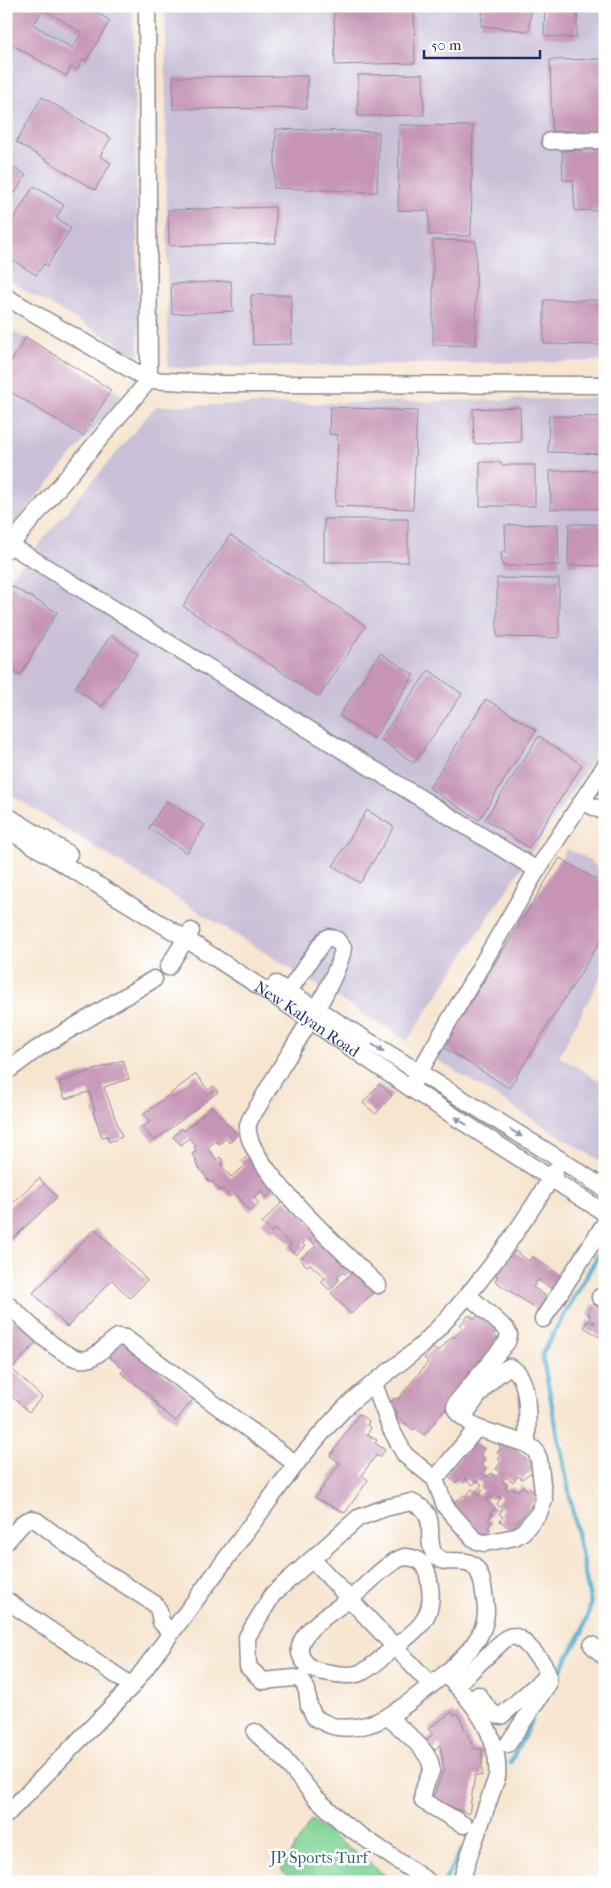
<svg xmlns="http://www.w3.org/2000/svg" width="611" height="1888" font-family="'IM FELL French Canon',serif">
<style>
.industrial{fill:#c9bfd7}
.green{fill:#80d396;stroke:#4e817a}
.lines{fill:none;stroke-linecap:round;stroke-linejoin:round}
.stream{stroke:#4faece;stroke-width:4.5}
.building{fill:#c695b5;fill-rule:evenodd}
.minor-casing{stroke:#898a96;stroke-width:19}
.minor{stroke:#fff;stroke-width:16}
.oneway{fill:#8d97ae}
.labels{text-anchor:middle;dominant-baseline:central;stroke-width:5;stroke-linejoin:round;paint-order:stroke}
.street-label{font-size:16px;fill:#1b2f5e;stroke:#fff}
.park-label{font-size:16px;fill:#39606f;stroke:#fff}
</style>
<rect width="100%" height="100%" fill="#fff"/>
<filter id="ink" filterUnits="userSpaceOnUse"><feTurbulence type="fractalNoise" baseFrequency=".02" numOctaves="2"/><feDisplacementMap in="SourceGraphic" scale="10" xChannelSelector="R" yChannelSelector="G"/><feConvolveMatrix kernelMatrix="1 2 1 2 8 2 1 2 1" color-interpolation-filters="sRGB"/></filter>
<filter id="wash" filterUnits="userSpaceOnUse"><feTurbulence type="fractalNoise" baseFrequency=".0096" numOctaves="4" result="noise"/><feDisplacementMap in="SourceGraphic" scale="20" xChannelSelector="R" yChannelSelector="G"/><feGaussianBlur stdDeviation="1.12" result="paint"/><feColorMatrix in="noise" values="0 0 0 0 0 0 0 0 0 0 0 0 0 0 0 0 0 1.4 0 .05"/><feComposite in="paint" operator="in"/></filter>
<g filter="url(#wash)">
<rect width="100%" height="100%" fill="#f7e5cf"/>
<path class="industrial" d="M6,6H133L139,356L6,279Z
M165,6H605V361L168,368Z
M6,327L123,395L6,533Z
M605,398V741L407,1041L6,792V583L156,406Z
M567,849L585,857L605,873V969L559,1056L605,1084V1164L431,1056Z"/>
<path class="green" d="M311,1820L385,1875L382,1882H297L281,1870Z"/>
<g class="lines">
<path class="stream" d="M554,1682L583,1630L591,1604L542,1354L605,1243
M510,1763L532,1721
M444,1882L461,1850"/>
</g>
<g id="blocks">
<path class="building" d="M6,6H86L110,21L86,61L83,59L77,70L71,67L66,76L6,41ZM43,9L82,33L72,48L34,25Z
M334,6H414L415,63L335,65Z
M483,6H531L529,31L481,26Z
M545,6H578L576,38L544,36Z
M605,59V129L552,131L550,60Z
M423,74L424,115L358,116V75Z
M307,76V108L173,109V77Z
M42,97L111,138L100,156L111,163L95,190L16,142Z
M399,125L473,126L471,236L429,235V211L398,210Z
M276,129L379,132L377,192L274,188Z
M605,149V210L575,211L573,180H563L562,151Z
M6,163L26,175L6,208Z
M34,186L64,205L56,218L71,228L47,266L44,264L36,275L12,260L6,270V230Z
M275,207L276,243L169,246L168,210Z
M433,240L476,241V345H433Z
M231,281L233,311L172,314L171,284Z
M251,295H291L292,344L253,345Z
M544,300H603V345L544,344Z
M26,337L111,390L83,436L6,389V370Z
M330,407L417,411L413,509L335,506L338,435L329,434Z
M520,407L521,442L474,444L473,409Z
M549,416L605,417V454L548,452Z
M480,462H501V465H535V506H480Z
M605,470V509H551L550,471Z
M324,519H408V562H324Z
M558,524L559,565L502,566L501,552H506L505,525Z
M569,524H605V566L568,565Z
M230,535L366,626L319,697L183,606Z
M497,578L559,579V638L497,637Z
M6,583L57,612L20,676L6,668Z
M111,635L138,654L102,707L75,688Z
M380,653L414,675L374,739L339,716Z
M429,670L462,694L414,763L380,739Z
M486,699L536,730L479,820L429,788Z
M539,736L582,765L529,848L485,819Z
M166,801L205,825L187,853L149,828Z
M367,810L394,827L360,883L333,866Z
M560,858L605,885V934L509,1088L443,1047Z
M123,1060L129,1079L104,1087L122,1137L109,1142L107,1136L102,1137L93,1111L95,1110L89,1092L65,1099L59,1082Z
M196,1074L208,1090L214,1086L218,1092L154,1141L142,1127L150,1122L144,1114Z
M379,1084L392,1095L376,1114L363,1103Z
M212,1106L237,1135L229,1143L226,1138L219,1144L216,1141L207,1148L217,1160L220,1157L224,1163L221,1165L231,1177L246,1165L242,1161L250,1154L275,1190L266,1197L262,1191L254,1197L259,1204L250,1211L235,1193L230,1197L223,1189L220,1191L212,1181L210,1183L195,1162L197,1161L192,1154L197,1151L194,1148L196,1146L189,1138L181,1145L173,1137L182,1128L184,1131Z
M39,1178L57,1197L6,1245V1210Z
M285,1199L353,1266L345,1274L342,1272L337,1277L339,1280L330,1290L321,1282L325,1278L310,1264L307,1266L300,1259L316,1246L308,1238L302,1244L305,1246L296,1255L288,1248L291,1245L274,1229L272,1232L262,1223Z
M95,1229L147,1280L130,1298L112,1280L67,1327L33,1293Z
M515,1251L529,1261L532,1256L564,1278L555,1291L538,1280L533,1287L550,1299L541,1312L495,1281L498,1276L492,1273L505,1255L510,1258Z
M356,1269L376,1290L351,1314L331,1293Z
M593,1304L605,1311V1340L584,1327L588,1320L594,1324L595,1322L589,1318L590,1315L588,1314Z
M479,1314L497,1330L493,1335L502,1341L424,1435L415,1428L413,1430L395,1415L398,1412L389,1405L395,1398L398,1399L428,1362L424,1358L433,1348L438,1352L452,1336L454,1338L463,1327L460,1325L469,1315L475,1319Z
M17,1316L41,1337L12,1369L42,1397L29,1412L6,1391V1327Z
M120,1340L194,1398L176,1421L157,1406L158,1404L151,1399L152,1397L121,1373L124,1369L108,1356Z
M359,1414L369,1421L367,1425L371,1428L367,1434L377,1440L375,1443L385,1450L380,1457L376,1455L362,1475L368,1480L345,1513L315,1498L340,1463L330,1456Z
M503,1440L537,1468L532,1474L530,1473L522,1479L518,1476L513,1482L506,1477L502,1481L507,1485L505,1488L509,1490L511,1487L518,1491L522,1486L528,1491L530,1489L539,1496L511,1530L500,1521L503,1517L499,1514L503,1509L497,1504L501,1498L499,1496L495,1500L490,1496L486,1500L495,1508L490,1513L492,1515L488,1519L492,1523L488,1527L490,1529L483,1537L448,1504L452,1500L455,1502L464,1495L466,1496L472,1489L479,1495L483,1490L479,1488L482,1484L477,1480L473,1485L466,1479L463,1483L458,1479L456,1483L446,1475L473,1441L484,1449L480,1455L485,1459L481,1465L486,1468L482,1473L488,1477L491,1473L496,1477L500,1472L496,1469L501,1462L498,1459L501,1456L497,1453L501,1448L499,1446Z
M452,1712L454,1715L458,1714L474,1749H482V1776L475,1775L469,1814L432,1799L444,1770L440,1744L435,1750L425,1741L433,1734L428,1729Z"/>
</g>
</g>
<g filter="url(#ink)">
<use href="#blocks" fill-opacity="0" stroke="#898a96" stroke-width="1"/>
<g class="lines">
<defs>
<g id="minor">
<path d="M550,141L605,140"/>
<path d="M6,297L149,380L222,384L605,385"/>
<path d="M10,545L537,870L410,1088"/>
<path d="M6,550L149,380L147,6"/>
<path d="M583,802L605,812"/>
<path d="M6,815L69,854"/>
<path id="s1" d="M6,829L186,939L282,1001L410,1088L605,1213"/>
<path d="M537,870L605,766"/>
<path d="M168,967L191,931"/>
<path d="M276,984L561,1160L605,1189"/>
<path d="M288,992L324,940L329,937L337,940L343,948C341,966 315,1014 304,1030C289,1055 273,1079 259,1105C255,1111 249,1119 248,1125C242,1162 350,1258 378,1285"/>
<path d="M6,1072L37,1049L154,979"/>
<path d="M600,1297L605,1299"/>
<path d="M6,1303C24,1317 64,1364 87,1359C99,1357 107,1343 118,1337L125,1338L296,1464"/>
<path d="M543,1319L605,1223"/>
<path d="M374,1384L391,1429L405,1455L435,1479L445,1506L473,1538L479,1542L485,1543L515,1537L523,1532L539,1513L544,1500L539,1459L535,1450L527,1444L477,1428L459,1414L455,1408L456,1403L507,1342L509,1335L506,1329L468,1295"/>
<path d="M463,1417C476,1399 489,1378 509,1367C532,1374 527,1424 527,1444"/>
<path d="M435,1479L477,1428"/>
<path d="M6,1542L24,1522L31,1519L37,1521L100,1569L155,1604L159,1611L161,1622L171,1633"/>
<path d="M404,1557C415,1557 424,1562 427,1572C429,1577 429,1582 430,1587C435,1620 414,1632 391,1650C382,1657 374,1666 364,1671C352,1678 337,1674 324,1672C315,1671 306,1666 302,1658C289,1635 336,1610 351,1598C368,1585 384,1564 404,1557Z"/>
<path d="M313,1560L431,1685"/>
<path d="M6,1600L132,1686L6,1815"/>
<path d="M592,1645L605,1657"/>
<path d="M445,1674C462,1658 486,1638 486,1612C486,1606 485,1599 484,1593C483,1584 481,1572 473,1565C462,1556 444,1568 434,1554C426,1541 435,1521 424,1510C421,1506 415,1504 411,1502L385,1508L358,1518L273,1594L247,1637L248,1667L263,1681L294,1678L301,1679L307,1690L309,1706L315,1718C322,1721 329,1726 337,1727C381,1733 412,1699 445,1674C473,1701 501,1736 497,1777L469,1856L461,1882"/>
<path d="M456,1685L505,1639C509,1637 512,1635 516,1637C524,1639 542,1661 546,1669C548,1674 548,1679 548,1684L508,1744"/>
<path d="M132,1686L296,1464C313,1443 330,1422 349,1404C373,1381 402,1364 426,1341C476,1290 519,1232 555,1171"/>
<path d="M478,1695C484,1703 491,1716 501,1716L548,1675"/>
<path d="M388,1717C400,1728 435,1754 431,1771C428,1781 421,1791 423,1801L464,1825"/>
<path d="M255,1732L283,1758L315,1797L344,1824L429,1882"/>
</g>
</defs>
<use href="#minor" class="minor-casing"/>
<use href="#minor" class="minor"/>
</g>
<defs><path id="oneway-solid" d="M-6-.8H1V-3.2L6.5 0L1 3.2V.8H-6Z" transform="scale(1.25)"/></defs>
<g class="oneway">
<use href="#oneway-solid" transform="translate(378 1048) rotate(32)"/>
<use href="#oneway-solid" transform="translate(461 1121) rotate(-147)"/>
<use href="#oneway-solid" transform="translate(516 1133) rotate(31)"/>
</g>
</g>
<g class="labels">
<g class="street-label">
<text stroke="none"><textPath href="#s1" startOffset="356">New Kalyan Road</textPath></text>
</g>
<g class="park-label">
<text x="319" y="1857">JP Sports Turf</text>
</g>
</g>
<rect width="611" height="1888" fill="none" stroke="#fff" stroke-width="25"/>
<path d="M424 50v8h116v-8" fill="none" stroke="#1b2f5e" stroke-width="2.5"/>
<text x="431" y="50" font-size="15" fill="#1b2f5e" stroke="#ffffff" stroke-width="4" paint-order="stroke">50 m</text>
</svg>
